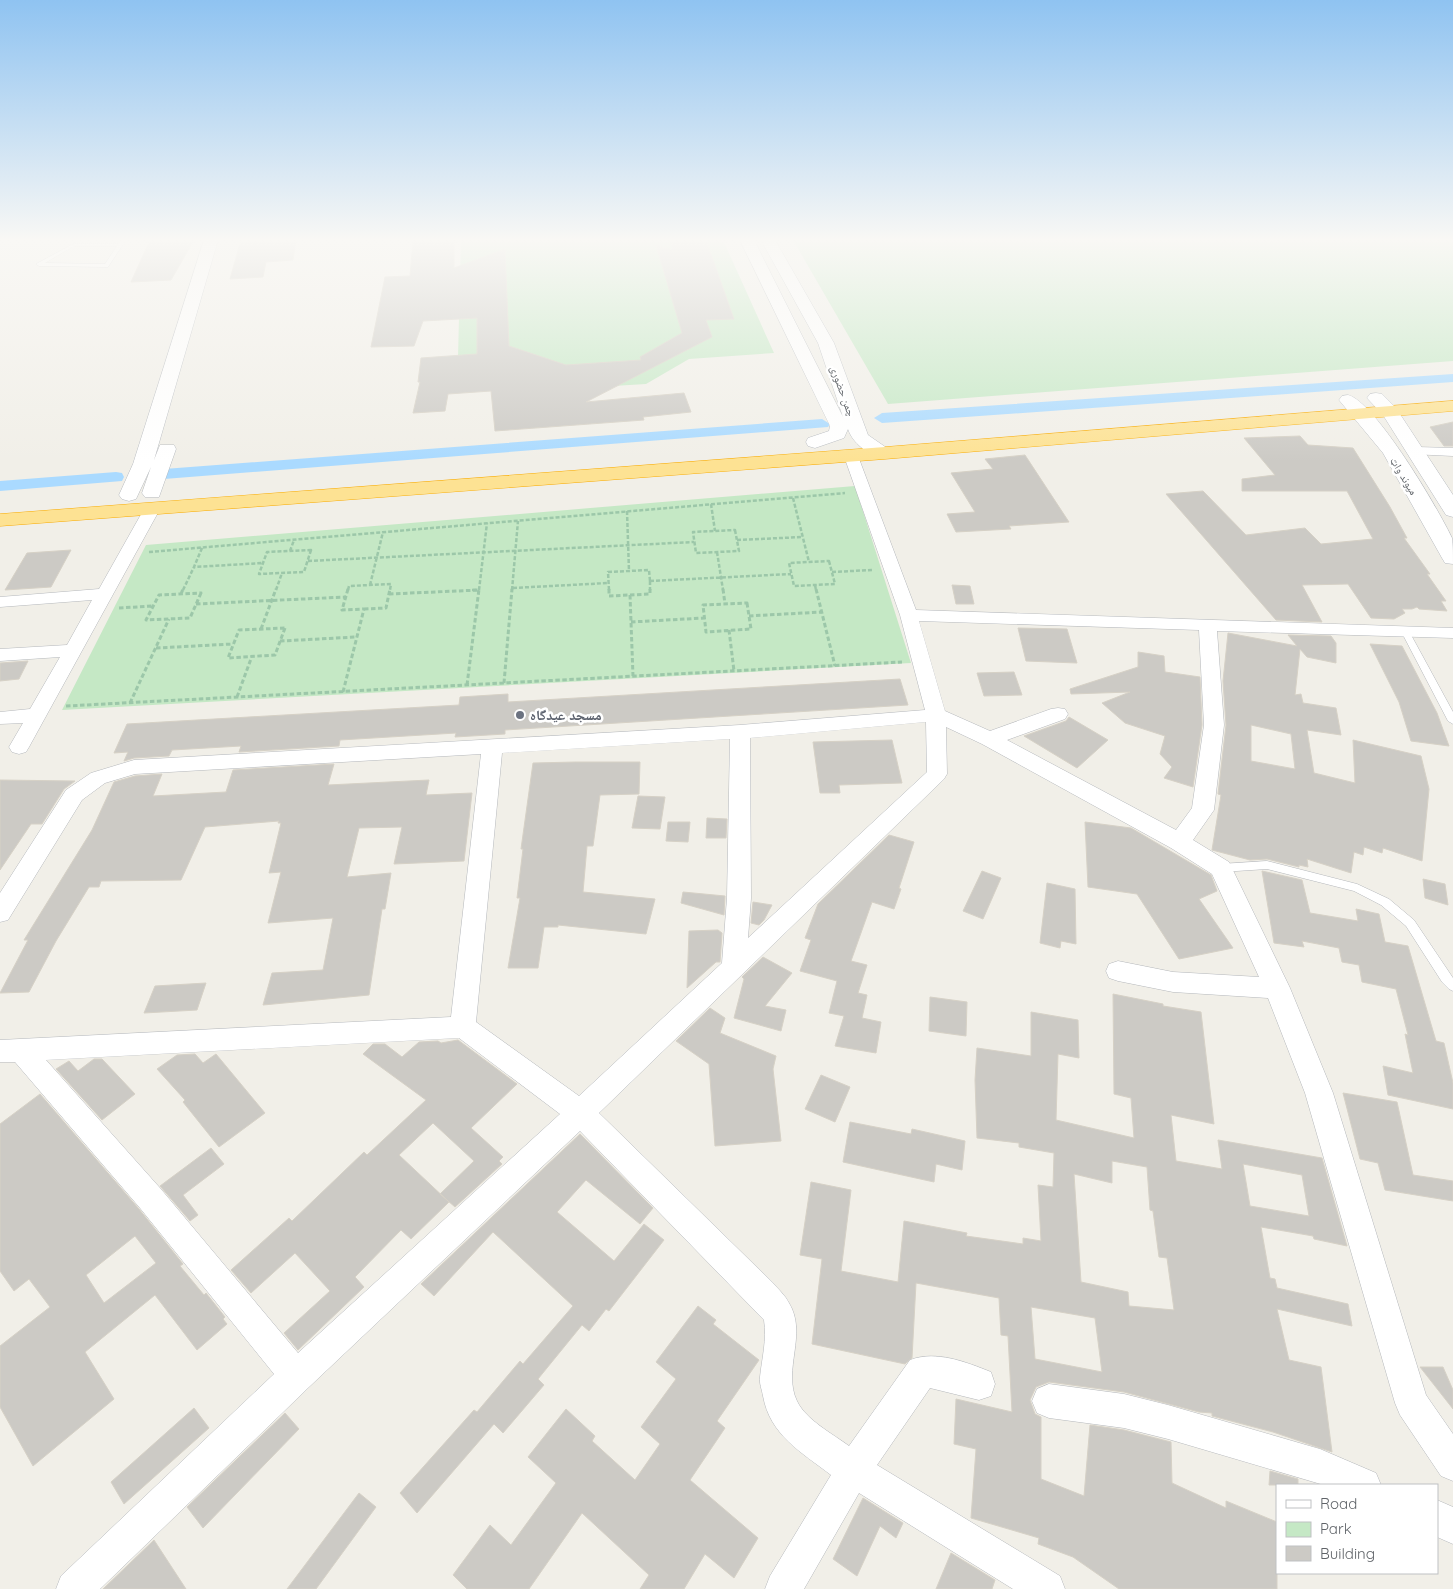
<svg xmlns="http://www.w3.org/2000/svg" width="1453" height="1589" font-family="Quicksand,'Noto Naskh Arabic',sans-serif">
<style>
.green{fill:#c5e8c5}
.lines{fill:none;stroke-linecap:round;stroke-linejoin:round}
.canal{fill:#aadaff;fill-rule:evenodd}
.building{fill:#cccac5;stroke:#d6d1c6;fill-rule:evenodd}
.lane-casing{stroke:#b5b8bc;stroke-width:1}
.street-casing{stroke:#b5b8bc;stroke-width:1}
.secondary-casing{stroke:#b6babf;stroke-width:1}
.highway-casing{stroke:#f9ab00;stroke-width:1}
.path-far1{stroke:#9cc7a9;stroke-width:2.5;stroke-dasharray:4 2;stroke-linecap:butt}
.path{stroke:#9cc7a9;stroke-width:3;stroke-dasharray:4.5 2.5;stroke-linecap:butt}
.lane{fill:#fff;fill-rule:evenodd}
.street{fill:#fff;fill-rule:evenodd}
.secondary{fill:#fff;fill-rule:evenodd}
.highway{fill:#fde293;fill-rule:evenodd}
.worship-dot{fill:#6b7280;stroke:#fff;stroke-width:2}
.labels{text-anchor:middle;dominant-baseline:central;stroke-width:5;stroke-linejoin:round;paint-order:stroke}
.far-street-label{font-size:11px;fill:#5f6368;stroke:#fff}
.worship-label{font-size:14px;font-weight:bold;fill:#5b616d;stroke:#fff;text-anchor:start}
</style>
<rect width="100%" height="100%" fill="#f1efe8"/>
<path class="green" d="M461,240H723L774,353L689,359L646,384L547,390L458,357Z
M793,240H1453V361L888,404Z
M855,486L911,663L62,710L146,545Z"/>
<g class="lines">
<path class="canal" d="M1453,374V382L882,423L874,418L882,413Z
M822,419L830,424L828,427L164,479L158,478L156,474L158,470L164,469Z
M116,472L122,473L124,477L122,481L0,491V481Z"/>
</g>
<path class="building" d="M150,240H194L171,280L131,282Z
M241,240H296L293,260L266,262L263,277L230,279Z
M413,240H454V268L505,249L509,346L566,365L641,360L640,357L682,333L656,245L673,250L670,240H706L734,319L706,320L712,337L586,402L684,393L691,412L643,417L644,420L495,431L491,391L448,394L445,411L413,413L420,382H418L421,358L477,354V318L423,321L414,346L371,347L385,277L410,276Z
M1453,422V446H1444L1430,427Z
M1300,436L1308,445L1353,448L1390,507L1407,538H1404L1430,574H1427L1446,601H1441L1447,611L1419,609L1417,607L1412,609H1402L1405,613L1394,619L1371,618L1348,584L1302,585L1322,622L1276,620L1166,494L1203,491L1246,535L1305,528L1321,544L1373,539L1347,491H1242V479L1275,475L1244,438Z
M1025,455L1069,522L1009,526L1011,529L956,532L947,514L975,512L951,473L993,469L985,459Z
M71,550L51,587L5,590L27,553Z
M952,585L970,586L974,604H956Z
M1018,628L1067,629L1077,663L1026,661Z
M1228,633L1297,646L1288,635L1331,636L1336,643V663L1307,657L1300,649L1295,695L1301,694L1303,703L1336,708L1341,735L1307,730L1314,773L1355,783L1353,740L1421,756L1429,789L1422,861L1383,848L1382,853L1364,847L1363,855L1354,852L1351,873L1307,859L1308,867L1299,865V867L1267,859L1250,860L1212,850L1221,795L1218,794L1226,725L1223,681ZM1251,725L1291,734L1295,769L1251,761Z
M1370,644L1402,646L1437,713L1449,746L1411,741L1399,702Z
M1138,652L1164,656L1165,672L1200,677L1202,725L1193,787L1164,778L1172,767L1160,754L1165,736L1125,723L1102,703L1130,692L1071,694L1070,689L1138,667Z
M28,661L19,679L0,681V663Z
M1014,672L1022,695L984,696L977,673Z
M900,679L908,705L505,730V734L455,737L456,733L340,740L339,746L239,752L241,746L172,750L169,756L134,758L124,761L128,752L114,753L127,724L459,705L460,697L508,694V702Z
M1069,717L1108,740L1077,768L1024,736L1066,721Z
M892,740L902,783L839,785L840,793H820L813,742Z
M576,762H640L639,794L600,795L593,846H587L583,892L655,899L646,934L558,925V927H544L538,968H508L520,898H517L523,849H521L533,763Z
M334,764L328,785L429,780L426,795L472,793L464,861L394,864L402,827L359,828L347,877L391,873L385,909H382L369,995L263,1005L272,973L323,970L333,918L268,923L281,872L269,873L281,823H278L279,821L205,827L181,880L101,881L99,887H89L56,941L29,992L0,993L28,940H24L92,830L114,782L135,776L162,774L153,796L226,792L233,770Z
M0,780L75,781L64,789L42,824H31L0,870Z
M638,796L665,797L660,829L632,828Z
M707,818L727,819L726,838H706Z
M668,822H690L688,842L666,841Z
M1085,822L1131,828L1211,875L1217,891L1199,899L1233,948L1179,959L1137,894L1088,887Z
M889,835L914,842L899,888L901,889L894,909L872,902L851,961L867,965L858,993L867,995L862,1018L881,1022L876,1053L835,1046L844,1016L829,1013L837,981L800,971L811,940L805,938L818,904Z
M982,871L1001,878L983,919L963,911Z
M1262,871L1302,880L1310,913L1358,921L1356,909L1379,914L1385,942L1408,946L1436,1041L1444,1043L1453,1083V1109L1388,1095L1383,1066L1413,1073L1405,1034L1408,1035L1396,989L1362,982L1359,965L1342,962L1339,948L1302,941L1304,947L1274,943Z
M1423,879L1445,884L1448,905L1425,898Z
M1047,883L1075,889L1076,944L1061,941L1060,948L1040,943Z
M683,892L725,896L724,915L681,903Z
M753,902L772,905L764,920L759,925L751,923Z
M718,930L722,933L720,962H716L687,988L689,931Z
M763,957L792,973L765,1006L786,1010L781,1031L734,1018L744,979L742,977Z
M206,983L197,1010L144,1013L155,986Z
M1113,994L1163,1004V1006L1201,1012L1214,1124L1171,1115L1176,1161L1222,1169L1218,1140L1322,1158L1347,1246L1314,1239L1313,1236L1261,1227L1270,1278L1275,1279L1277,1288L1348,1304L1352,1326L1277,1309L1289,1360L1321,1367L1332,1452L1273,1432L1212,1416V1413L1199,1412L1124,1392L1049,1382L1036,1387L1030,1400L1035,1414L1041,1417V1479L1084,1496L1090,1425L1124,1430L1171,1442L1172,1483L1226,1508V1501L1277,1522V1589H1119L1073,1557L1038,1544L1039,1538L971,1518L976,1449L954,1444L956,1399L1012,1412L1008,1336L1001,1335L999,1298L916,1283L912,1358L905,1364L812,1344L822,1259L800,1255L811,1182L851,1190L841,1271L898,1282L904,1221L967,1233L966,1236L1023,1244V1238L1041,1241L1038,1185L1053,1187L1054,1153L1019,1147V1143L977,1138L975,1080L977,1048L1031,1056V1012L1078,1020L1079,1058L1058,1054L1056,1120L1134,1138L1131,1098L1114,1094ZM1112,1161L1147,1167L1150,1210L1153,1211L1159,1257L1167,1258L1174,1310L1129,1306L1128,1292L1081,1282L1074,1174L1112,1183ZM1243,1164L1302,1175L1309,1216L1250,1206ZM1031,1307L1095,1318L1102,1372L1035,1359Z
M930,997L967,1002L966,1036L929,1031Z
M710,1008L725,1018L720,1033L776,1056L773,1069L781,1141L715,1146L709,1064L676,1041Z
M458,1040L517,1084L471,1128L503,1157L499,1161L502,1164L455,1207L440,1194L474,1161L433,1123L399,1155L449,1202L411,1239L401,1230L355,1277L364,1287L298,1350L284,1333L330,1291L295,1253L251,1293L231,1270L289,1218L292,1221L364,1152L367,1155L426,1100L363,1054L373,1044H385L402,1057L419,1042L438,1041L441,1043Z
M195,1054L203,1063L216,1054L265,1113L219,1147L183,1102L185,1100L157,1069L177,1055Z
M94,1059H102L135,1094L102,1120L56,1069L69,1061L78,1071Z
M821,1075L850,1087L835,1122L805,1109Z
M1343,1093L1397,1102L1413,1175L1453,1181V1201L1385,1190L1378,1163L1360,1159Z
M40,1094L139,1209L183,1264L180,1266L204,1295L206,1293L225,1317L223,1319L227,1324L197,1350L155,1295L85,1352L114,1399L33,1466L0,1407V1346L50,1307L29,1279L14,1291L0,1271V1124ZM135,1236L156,1263L104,1303L86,1275Z
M850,1122L911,1134L912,1129L965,1141L962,1170L936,1164L934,1182L843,1162Z
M580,1134L653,1208L640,1224L586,1180L557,1212L614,1261L644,1224L664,1240L609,1311L606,1309L589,1331L582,1325L538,1379L544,1385L503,1433L494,1424L417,1513L400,1493L474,1410L477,1412L520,1361L523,1364L573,1306L493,1232L434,1296L421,1284Z
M211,1148L224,1164L183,1195L198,1215L190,1221L160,1186Z
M698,1306L716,1320L713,1324L759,1360L717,1421L725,1428L690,1480L758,1538L734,1578L705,1554L684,1589H640L649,1575L582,1513L529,1589H467L453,1575L490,1525L511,1545L556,1483L528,1457L566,1409L595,1436L592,1441L635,1480L660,1444L641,1427L676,1379L656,1362Z
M1420,1367H1443L1453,1390V1409Z
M194,1408L209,1428L124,1504L111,1482Z
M285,1413L299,1429L203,1528L187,1507Z
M1270,1471L1298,1479V1485H1269Z
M359,1493L376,1507L316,1589H287Z
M863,1498L903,1523L896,1538L880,1526L857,1576L833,1559Z
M154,1540L186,1589H103Z
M951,1553L995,1580L992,1589H936Z"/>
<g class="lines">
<defs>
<path id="lane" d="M122,240H126L108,267L39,266L36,264L73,244H119ZM74,246H117L105,264L45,263Z
M1406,630L1410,633L1453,712V724L1448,721L1402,633Z
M1267,861L1357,884L1389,899L1414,920L1453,978V991L1449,989L1442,982L1406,926L1381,905L1354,891L1267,869L1221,872L1217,871L1216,868L1217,865L1221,864Z"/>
<path id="street" d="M1416,447L1453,448V456L1411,454L1409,451Z
M851,452L858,456L916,610L1453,628V638L1217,631L1224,725L1214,810L1193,840L1229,862L1290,988L1333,1093L1426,1395L1453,1434V1481L1441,1476L1400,1415L1395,1403L1305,1093L1268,998L1173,992L1118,981L1109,978L1106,971L1109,964L1118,961L1173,972L1259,977L1212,874L1171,848L982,744L946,727L947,774L944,779L599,1113L772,1282C778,1289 785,1295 789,1303C808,1334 782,1370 797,1401C806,1420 833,1434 849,1446L910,1360C936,1350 966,1362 991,1372L995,1384L991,1396L979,1400L930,1388L877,1465L1060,1576L1065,1589H1013L859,1493L804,1589H765L770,1576L831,1475C801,1452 770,1435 763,1396C762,1390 759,1383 760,1377C762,1358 767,1340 764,1320L580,1131L308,1388L100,1589H56L61,1576L274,1374L140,1208L15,1062H0V1040L451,1017L481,754L135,774L105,783L82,800L8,920L0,922V893L66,790L91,773L134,760L740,725L925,710L900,615L844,456ZM919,621L1199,630L1204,725L1192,808L1176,830L1007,740L1065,719L1068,714L1065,709L1058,708L1051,709L990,731L945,711ZM926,722L927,772L748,938L751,898L750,738ZM730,739L727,898L722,963L579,1096L476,1022L502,753ZM459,1038L560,1114L298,1353L160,1188L46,1060Z
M152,504L160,509L29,747L26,752L19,754L12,752L9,747L23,723L0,724V712L30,709L60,657L0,661V649L67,645L92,600L0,607V597L99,589L144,509Z
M1049,1384L1124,1394L1168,1405L1320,1449L1376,1473L1381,1485H1324L1168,1439L1124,1428L1049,1418L1037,1413L1032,1401L1037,1389Z
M1437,1500L1453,1507V1544L1437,1537Z"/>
<path id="secondary" d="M204,240H218L154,460L160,445H174L176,449L159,497H145L142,493L151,467L136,499L129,501L122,499L119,495L133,464Z
M740,240H754L843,417L818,343L761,240H775L834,343L868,435L894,453L892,457C875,461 853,445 848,429L844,438L815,448L808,446L806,442L808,438L829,431L830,426Z
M1376,393L1382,394L1396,408L1453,495V517L1446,515L1383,415L1367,398L1370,394Z
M1348,395C1375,401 1439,510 1452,538C1453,545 1453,556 1453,564L1445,563L1442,558L1383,453L1339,400L1342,396Z"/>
<path id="highway" d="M1453,401V411L885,459L0,526V514L885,447Z"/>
</defs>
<use href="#lane" class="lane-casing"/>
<use href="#street" class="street-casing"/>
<use href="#secondary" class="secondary-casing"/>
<use href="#highway" class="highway-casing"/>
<path class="path-far1" d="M793,498L809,562
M711,504L715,531
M627,511L629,571
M735,530L739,551L696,553L693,532Z
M737,540L803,537
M202,548L194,567L263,563
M311,550L304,572L259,574L267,552Z
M290,551L294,540
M149,552L845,493
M717,552L723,590
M308,561L694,542
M829,561L835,584L794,586L789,563Z
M832,572L872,570
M650,581V590
M650,581L791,574
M370,585L383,532
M815,585L816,590
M513,588L608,583
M183,590L194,567
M276,590L282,573
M348,590L349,586L391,584L390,590
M472,590H479
M479,590L487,523
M512,590L518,521
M609,590L608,572L649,570L650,581"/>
<path class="path" d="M348,589L342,610L364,609
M609,589V596L650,594V589
M723,589L725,604
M816,589L835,666
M201,593L190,618L146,620L159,595Z
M181,594L183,589
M389,594L479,590
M630,595L633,676
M747,603L751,629L706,632L703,605Z
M196,604L346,597
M119,608L153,606
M364,609L386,608L390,589
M749,616L822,612
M631,622L705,618
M285,628L275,655L228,658L239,630Z
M261,629L276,589
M729,630L734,671
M280,641L356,637
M156,648L233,644
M504,683L512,589
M467,685L479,589
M343,692L364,609
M237,697L252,656
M130,703L169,619
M66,706L902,662"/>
<use href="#lane" class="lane"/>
<use href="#street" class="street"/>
<use href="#secondary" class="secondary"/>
<use href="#highway" class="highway"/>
</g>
<linearGradient id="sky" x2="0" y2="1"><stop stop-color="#8fc3f1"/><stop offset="0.52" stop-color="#f9f8f5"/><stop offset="1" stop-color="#f9f8f5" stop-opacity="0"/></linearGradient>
<rect width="1453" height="462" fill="url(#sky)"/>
<circle class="worship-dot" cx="520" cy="715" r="5"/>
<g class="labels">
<g class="far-street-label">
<text transform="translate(843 391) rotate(70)">چمن حضوری</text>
<text transform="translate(1404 476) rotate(59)">میوند واټ</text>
</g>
<g class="worship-label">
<text x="530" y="715">مسجد عیدگاه</text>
</g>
</g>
<rect x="1276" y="1484" width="162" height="90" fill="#ffffff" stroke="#bfc1c3"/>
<rect x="1286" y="1500" width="25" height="8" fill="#ffffff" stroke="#bfc1c3"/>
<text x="1320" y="1509" font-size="15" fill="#5f6368">Road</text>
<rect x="1286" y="1522" width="25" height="15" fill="#c5e8c5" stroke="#bfc1c3"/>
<text x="1320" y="1534" font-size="15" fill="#5f6368">Park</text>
<rect x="1286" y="1546" width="25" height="15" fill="#cccac5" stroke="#bfc1c3"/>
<text x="1320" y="1559" font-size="15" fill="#5f6368">Building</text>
</svg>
